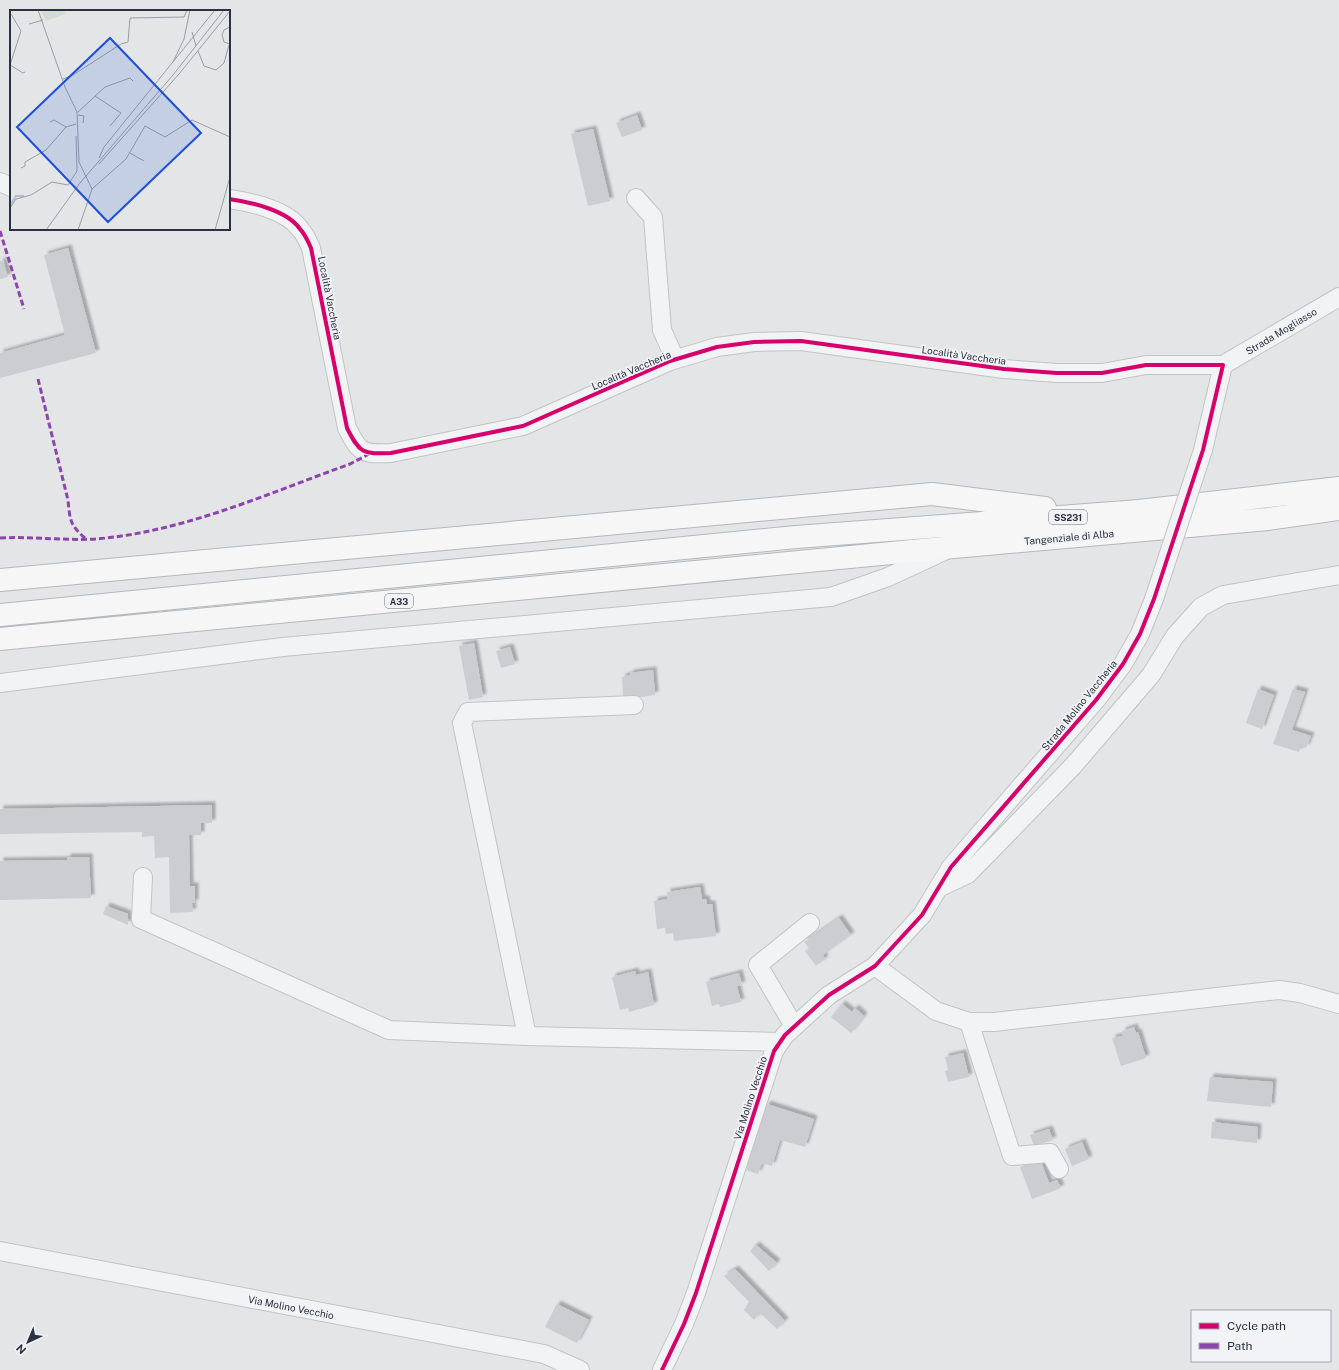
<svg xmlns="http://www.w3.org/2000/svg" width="1339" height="1370" font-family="'Public Sans',sans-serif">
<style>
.building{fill:#cbcdd0;filter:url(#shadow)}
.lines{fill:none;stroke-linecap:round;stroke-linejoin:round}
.minor-casing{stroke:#c1c3c5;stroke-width:20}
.highway-casing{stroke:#b5b8bc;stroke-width:24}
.minor{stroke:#f2f3f5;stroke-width:18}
.highway{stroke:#f6f6f7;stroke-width:22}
.minor-bridge-casing{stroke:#c1c3c5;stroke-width:20;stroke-linecap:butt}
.minor-bridge{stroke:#f2f3f5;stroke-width:18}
.quiet{stroke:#8e44ad;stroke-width:3;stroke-dasharray:6 3;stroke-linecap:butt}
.cycleway-casing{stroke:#f1f3f7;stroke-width:6}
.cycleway{stroke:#d6006c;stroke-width:4}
.labels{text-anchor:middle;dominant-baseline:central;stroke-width:3.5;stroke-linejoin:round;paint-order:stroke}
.shield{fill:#f1f3f7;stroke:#666b77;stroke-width:1}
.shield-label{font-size:9px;font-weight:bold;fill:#2a3140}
.street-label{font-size:10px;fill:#2a3140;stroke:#f1f3f7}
.inset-river{fill:none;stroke:#b3bfd1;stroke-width:2}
.inset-road{fill:none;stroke:#999da4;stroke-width:1}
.view{fill:#1d4ed8;fill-opacity:0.15;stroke:#1d4ed8;stroke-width:2}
.inset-edge{fill:none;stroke:#2a3140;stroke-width:2}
</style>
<defs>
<filter id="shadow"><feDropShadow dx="3.5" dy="-3.5" stdDeviation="1" flood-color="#0004"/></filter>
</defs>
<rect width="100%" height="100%" fill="#e3e5e7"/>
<path class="building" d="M637,115L642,130L622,137L616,123Z
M593,129L610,201L588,206L571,134Z
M68,248L96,353L0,378V353L65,335L44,255Z
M0,261H3L8,277L0,279Z
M474,643L483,697L469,700L459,646Z
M510,647L515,664L501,668L496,651Z
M653,670L655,695L633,698V695L623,696L622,677L630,675V673Z
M1258,689L1274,695L1262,729L1246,723Z
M1293,689L1305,692L1292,730L1311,736L1306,748L1301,746L1299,752L1273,744Z
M212,805V823H201V835H189L190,886H195V903H192L193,912L170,913L169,857L155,858L154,836L142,837V832L0,834V809Z
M67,857H89L91,898L0,900V861L67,860Z
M700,887L702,899H706L707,904H712L716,936L674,941L673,933L666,934L665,928L657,929L654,901L668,899L667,892Z
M106,906L128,914V925L103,914Z
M839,918L851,935L823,955L825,959L816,966L805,951L809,948L804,942Z
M635,971L636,975L648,972L654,1005L629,1012L628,1008L620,1010L612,977Z
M739,973L742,985L737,986L741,1002L720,1007L719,1004L712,1006L706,982Z
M842,1004L852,1012L855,1008L864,1016L851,1033L831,1017Z
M1134,1027L1136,1033L1138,1032L1146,1058L1121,1066L1112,1038L1123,1036L1122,1031Z
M963,1053L969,1077L948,1082L945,1071L948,1070L945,1057Z
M1210,1077L1273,1082L1271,1107L1207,1101Z
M767,1104L814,1119L805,1147L780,1140L772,1166L762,1163L758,1174L746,1170L759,1122Z
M1212,1122L1258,1127L1257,1143L1211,1138Z
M1049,1129L1053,1140L1034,1146L1030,1135Z
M1082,1142L1089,1159L1072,1166L1065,1149Z
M1040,1159L1049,1183L1057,1180L1061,1188L1032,1199L1020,1167Z
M756,1245L777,1263L769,1271L750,1251Z
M735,1269L785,1321L777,1329L760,1313L754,1320L744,1310L749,1302L724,1276Z
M557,1304L589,1320L577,1343L545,1327Z"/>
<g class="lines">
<defs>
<path id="minor" d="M0,182L11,187
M636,198L653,217L662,330L675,359
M229,199C250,202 287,210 300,229C305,234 308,241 311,248L347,428C360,454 363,454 391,453L523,426L670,361L717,347L754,342L801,341L1004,369L1057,373H1102L1146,365H1223
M1223,365L1339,297
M1203,450L1223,365
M0,683L283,647L831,597L888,577L944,551
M143,877L141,919L389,1030L527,1036L780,1042
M938,888L968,874L1073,766L1151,675L1175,636L1201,607L1223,595L1339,575
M875,966L936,1011L969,1022H994L1279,990L1300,993L1339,1004
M969,1022L1012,1156L1050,1153L1059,1169
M794,1026L758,965L810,923
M527,1036L462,723L468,712L634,705
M0,1251L544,1354L580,1370
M662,1370L684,1324L696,1293L774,1051L785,1035L829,995L875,966L922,915L951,867L1096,700L1123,664L1140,634L1154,599"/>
<path id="highway" d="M0,580L932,494L1045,508
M0,615L796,537L1139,511L1339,488
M0,639L954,547L1268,519L1339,509"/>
</defs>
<use href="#minor" class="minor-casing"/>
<use href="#highway" class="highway-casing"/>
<use href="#minor" class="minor"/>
<use href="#highway" class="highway"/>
<defs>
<path id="minor-bridge" d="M1154,599L1203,450"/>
</defs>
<use href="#minor-bridge" class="minor-bridge-casing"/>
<use href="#minor-bridge" class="minor-bridge"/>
<path class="quiet" d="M0,231L24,309
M38,379L68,500C70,521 70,525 86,539
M0,538C36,536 71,542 106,538C190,529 272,492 350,464L369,454"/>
<defs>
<path id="cycleway" d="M229,199C250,202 287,210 300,229C305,234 308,241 311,248L347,428C360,454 363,454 391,453L523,426L670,361L717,347L754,342L801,341L1004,369L1057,373H1102L1146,365H1223L1203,450L1154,599L1140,634L1123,664L1096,700L951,867L922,915L875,966L829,995L785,1035L774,1051L696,1293L684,1324L662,1370"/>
</defs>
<use href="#cycleway" class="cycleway-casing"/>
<use href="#cycleway" class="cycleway"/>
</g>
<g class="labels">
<g class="shield">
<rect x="1049" y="510" width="38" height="14" rx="3"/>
<rect x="385" y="594" width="28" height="14" rx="3"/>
</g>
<g class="shield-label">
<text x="1068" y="517">SS231</text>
<text x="399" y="601">A33</text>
</g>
<g class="street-label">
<text transform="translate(330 298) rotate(79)">Località Vaccheria</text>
<text transform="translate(1281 331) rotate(-31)">Strada Mogliasso</text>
<text transform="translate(964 355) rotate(8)">Località Vaccheria</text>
<text transform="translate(631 370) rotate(-23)">Località Vaccheria</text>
<text transform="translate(1069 537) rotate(-5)">Tangenziale di Alba</text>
<text transform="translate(1079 705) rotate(-51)">Strada Molino Vaccheria</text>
<text transform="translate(750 1098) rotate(-72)">Via Molino Vecchio</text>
<text transform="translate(291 1307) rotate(11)">Via Molino Vecchio</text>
</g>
</g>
<g transform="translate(10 10)">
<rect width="220" height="220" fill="#e3e5e7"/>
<path d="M31,0H54L55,4L36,11Z" fill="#d3dbd3"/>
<path class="inset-river" d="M0,195L6,186H14"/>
<path class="inset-road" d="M28,0L55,77L67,102L69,152L82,179M19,14L33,10M182,22L186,36M220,34L214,32L212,25L214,20L220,17M188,41L194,56L206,60L214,53L219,35M163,52L174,29L180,0M0,55L11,21L1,4M0,55L13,63L15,62M53,69L63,65L111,34L118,32L120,8L174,7L177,0M85,86L111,103L100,116M68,102L95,77L120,68L123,71M68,105L74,106L73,113M40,112L44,110L56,117M120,143L134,151M89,148L94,137L205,0M89,154L169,64L220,1M11,158L15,156V152L36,140L56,117L66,114M82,179L116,149L135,116L155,127L182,110L220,127M0,198L6,189L21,185L42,172L58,175L67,161L66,126M36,220L70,173L163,65L214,0M68,220L82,179M205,220L220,167"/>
<path class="view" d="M100,28L191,123L98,212L7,117Z"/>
<rect width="220" height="220" class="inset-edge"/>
</g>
<rect x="1191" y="1310" width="140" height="52" fill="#f1f3f7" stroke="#a1a5ae"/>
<rect x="1199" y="1323" width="20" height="6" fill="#d6006c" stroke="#a1a5ae"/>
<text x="1227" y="1330" font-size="12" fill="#2a3140">Cycle path</text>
<rect x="1199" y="1343" width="20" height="6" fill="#8e44ad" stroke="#a1a5ae"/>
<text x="1227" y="1350" font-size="12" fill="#2a3140">Path</text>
<g transform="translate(28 1342) rotate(224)" stroke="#f1f3f7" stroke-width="3" paint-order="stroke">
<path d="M0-3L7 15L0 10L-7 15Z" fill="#2a3140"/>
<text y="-6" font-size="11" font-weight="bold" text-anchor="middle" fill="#2a3140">N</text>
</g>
</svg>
